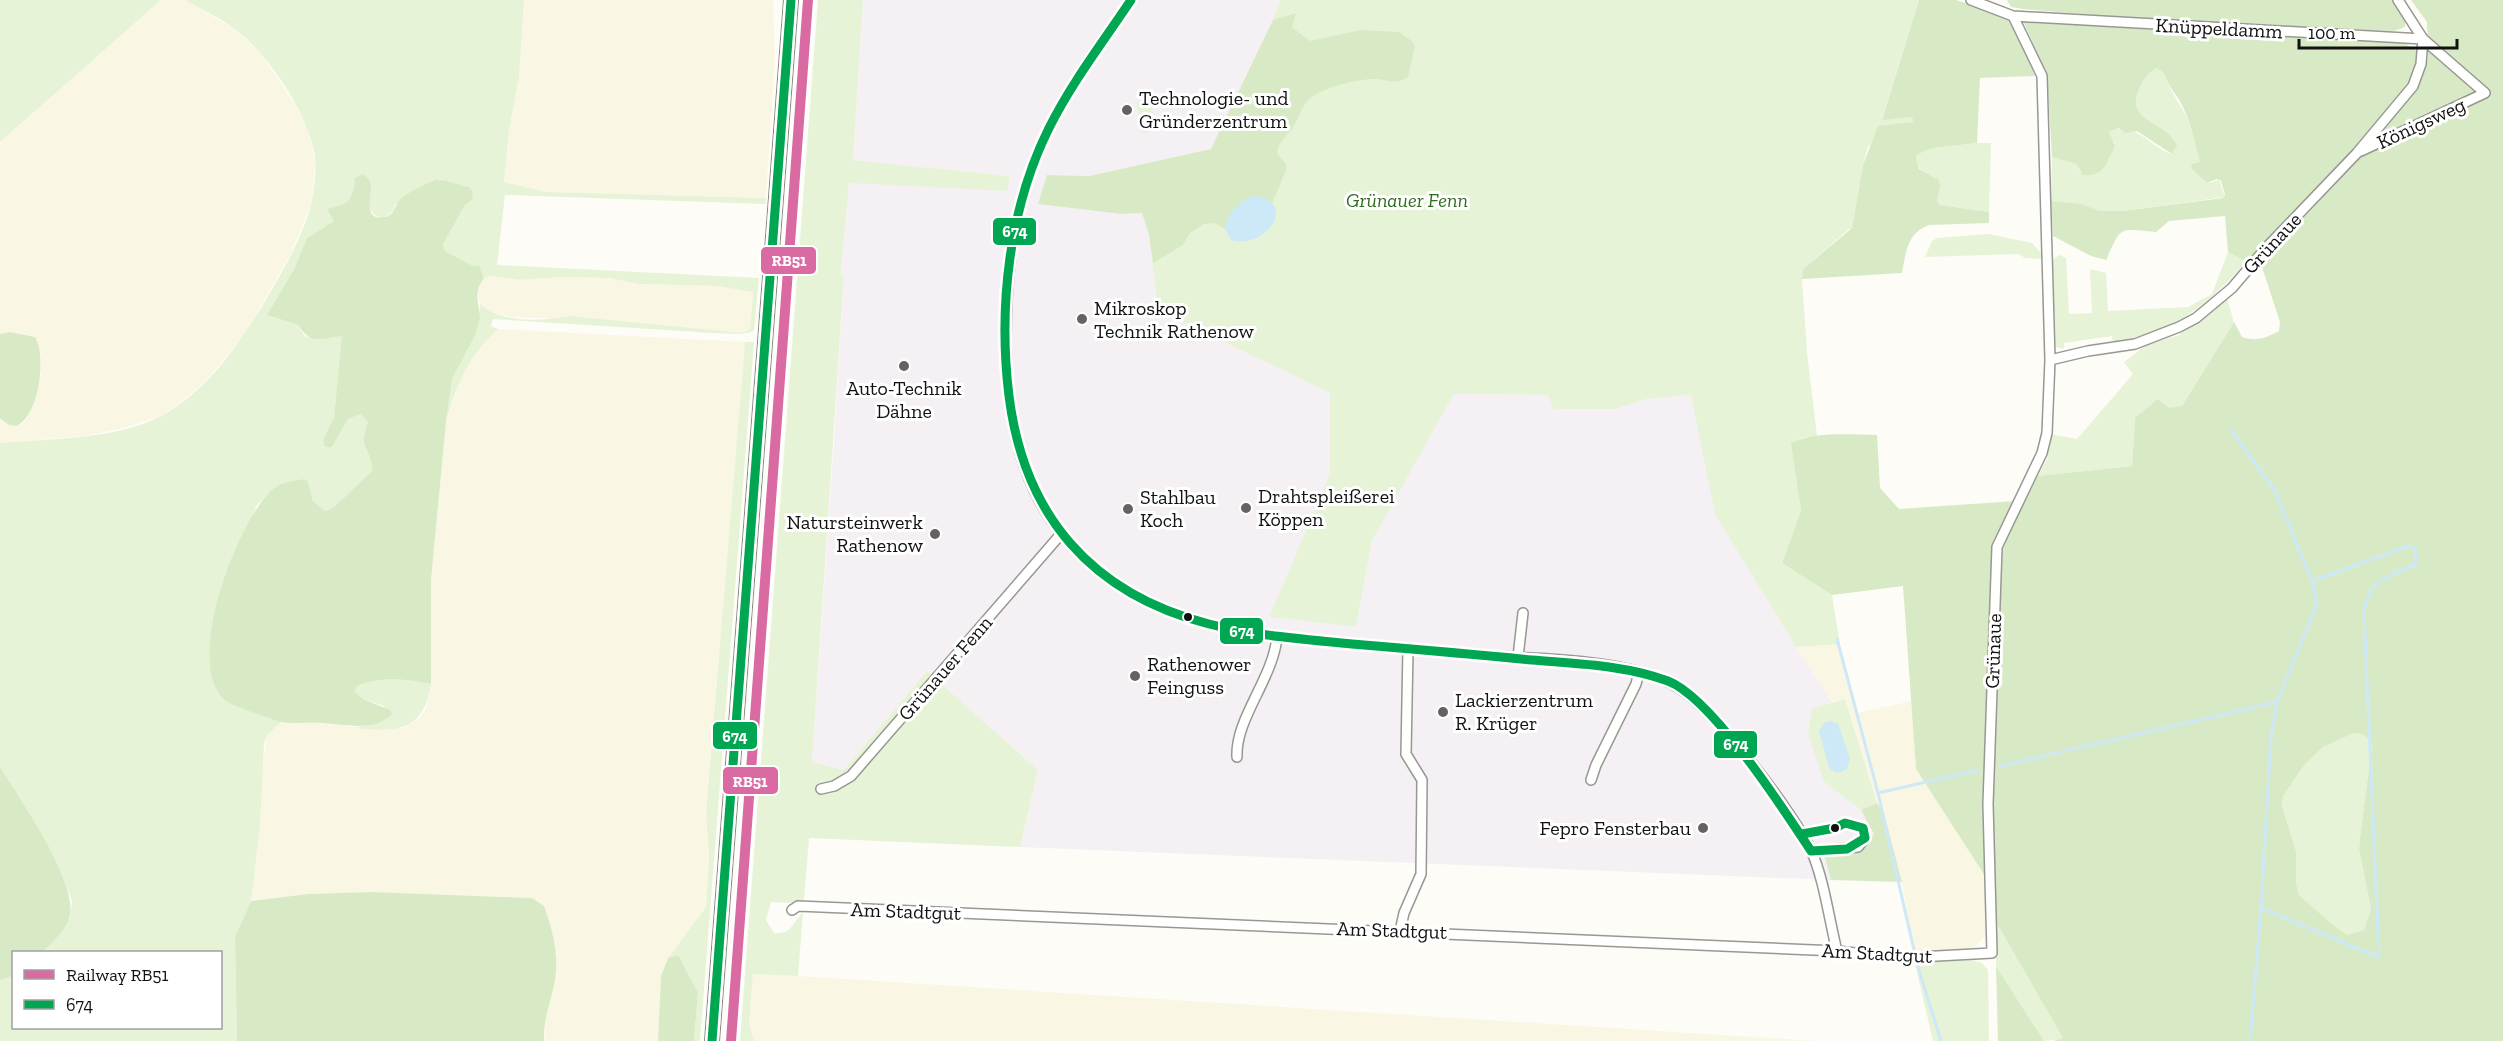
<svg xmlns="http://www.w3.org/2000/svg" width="2503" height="1041" font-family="'Zilla Slab',serif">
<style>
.industrial{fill:#f5f0f3}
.farmland{fill:#f9f7e4}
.green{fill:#e7f3d7}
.forest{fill:#d8eac5;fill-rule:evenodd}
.water{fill:#cde8f7}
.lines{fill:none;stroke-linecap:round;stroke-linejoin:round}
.stream{stroke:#cde8f7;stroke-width:3}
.street-casing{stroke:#979795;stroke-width:12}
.primary-casing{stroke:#858482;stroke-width:16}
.street{stroke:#fffffe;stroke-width:9}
.primary{stroke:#ede9dc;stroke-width:14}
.bus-1-casing{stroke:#fff;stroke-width:14}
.bus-1{stroke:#00a651;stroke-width:9}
.rail-1-casing{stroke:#fff;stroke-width:15}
.rail-1{stroke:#da6ba2;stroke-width:10}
.poi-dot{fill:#646362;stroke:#fff;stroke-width:2}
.bus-dot{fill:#111;stroke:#fff;stroke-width:2}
.labels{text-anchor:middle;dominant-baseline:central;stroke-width:6;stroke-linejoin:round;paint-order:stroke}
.street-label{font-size:20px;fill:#111;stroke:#fff}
.poi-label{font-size:20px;fill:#111;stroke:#fff;text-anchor:start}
.park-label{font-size:20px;font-style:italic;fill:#2f6b1f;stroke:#fff}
.line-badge{stroke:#fff;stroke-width:2}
.badge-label{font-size:16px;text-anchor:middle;font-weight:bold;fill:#fff}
</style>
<rect width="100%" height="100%" fill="#fdfcf7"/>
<path class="industrial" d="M863,0H1280L1273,20L1211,149L1089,176L1047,175L1122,214L1142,213L1149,234L1158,310L1331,393L1330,474L1269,617L1356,627L1372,541L1454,394L1549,395L1615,409L1647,399L1692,395L1715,514L1832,702L1812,708L1824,782L1861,810L1874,834L1862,852L1824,855L1831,880L1020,847L1038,770L927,671L844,770L812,762L834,440L844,276L841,275L849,182L1006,191L1010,176L853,160Z"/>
<path class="farmland" d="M161,0H185L236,30L263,56L298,110L308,130L315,161L312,202L290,255L244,336L203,384L182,401L161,416L120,429L84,436L0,443V418L9,425L21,424L26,420L33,405L41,374V354L35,337L10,332L0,334V142Z
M524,0H773L775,58L766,198L546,192L504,182L509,130L519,78Z
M492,276L520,280L561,277L609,278L639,284L717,286L753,291L750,329L743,333L571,316L556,319L512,317L489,312L480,304L477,295L479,286L484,278Z
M498,329L745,342L706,813L709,856L706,907L668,958L661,975L658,1041H544L546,1017L532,898L371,892L308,894L251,901L260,826V786L267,735L281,722L325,723L380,730L406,727L420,717L426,709L431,684V580L446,422L463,371L485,341Z
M1840,644L1858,713L1912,701L1916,769L1987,879L1985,936L1976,946L1969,949L1913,952L1902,882L1884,813L1877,803L1845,699L1832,702L1796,647Z
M753,974L798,976L1816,1041H754L749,1023Z"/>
<path class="green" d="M0,0H161L0,142Z
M185,0H524L519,78L509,130L504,182L546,192L766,198L765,204L505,195L497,265L759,278L754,331L742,334L713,333L493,319L491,326L498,329C469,355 456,386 446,422C448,408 448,392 452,379C462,349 479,339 480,304C502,324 544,321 571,316L743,333L750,329L753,292L717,286L639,284L609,278L561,277L520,280L492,276L484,278L479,265L473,266L445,251L443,244L465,205L472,199L469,187L456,186L440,179L395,205C391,220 374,222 369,206C367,199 370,192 371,186L355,178C353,192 353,201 339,206L334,221L307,238L294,269L267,315L298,325L305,337L343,335L334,417L323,440L325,447H332L348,419L361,414L368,422C357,453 372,445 372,471L334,507L324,511L313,501L308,483L304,479L276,486L256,506L211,667L216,689L226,701L281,722L267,735L264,743L260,826L251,901L235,937L237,1041H0V980L13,976L14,1028H220V952H43L70,918L72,901L58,865L0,767V443C47,439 119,439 161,416C206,392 238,346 264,303C281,274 305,234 312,200C315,185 317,167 314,151C306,111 268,54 236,30C221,18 202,10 185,0Z
M818,0H863L853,160L1010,176L1007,191L849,183L841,274L844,275L812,762L844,770L927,671L1038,770L1020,847L809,838L804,899L794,903L771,902L766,920L774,933C792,935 793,922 803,912L798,976L753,974L749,1023L754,1041H740Z
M1280,0H1919L1882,119L1912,117L1913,122L1868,146L1863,165L1852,229H1849L1803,269L1802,279L1807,352L1817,436L1802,438L1792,443L1801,511L1782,563L1832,595L1840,644L1796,647L1715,514L1691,395L1647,399L1615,409H1554L1548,395L1454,394L1372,541L1356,627L1269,617L1330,474V393L1158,310L1149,234L1127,168L1211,149L1273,20Z
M2157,68L2165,74C2168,91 2184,107 2190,125C2198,144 2201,164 2209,183L2219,180L2225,197L2123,211H2100L2082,204L2051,201L2052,157L2076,164L2080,172L2115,143L2108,135L2109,132C2135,119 2150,148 2172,154C2167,146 2162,130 2154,125C2149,121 2143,120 2139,113C2130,98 2142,74 2157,68Z
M1150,99L1157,130L1143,133L1136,102Z
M1977,143H1991L1989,212L1940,205L1937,201L1940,187L1935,177C1924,174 1913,166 1917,154L1933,148Z
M1988,234L2032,243L2041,253L2042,259L2025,258L2019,254L1925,257L1932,241L1937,238Z
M2228,252L2247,262C2202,308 2179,330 2113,342L2112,336L2064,343V349L2055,347L2053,261L2056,257L2061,255L2066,258L2069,314L2092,313L2090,269L2106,273L2108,311L2188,307L2212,294Z
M2227,298L2234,322L2182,406L2135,418L2132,466L2038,476L2047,459L2050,434L2077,439L2133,374L2124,362L2145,346L2179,335Z
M745,342H754L700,1041H694L698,992L678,955L668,958L706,907L709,856L706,813Z
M412,679L431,684C423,733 396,732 354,728L386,720L384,706L363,699L355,692L356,687C371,678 395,680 412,679Z
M1845,699L1877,803L1861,810L1824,782L1808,733L1812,708Z
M2354,733C2364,733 2369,738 2372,746L2360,837L2359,849L2371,909L2364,930L2347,935L2332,924L2299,895L2296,883V851L2282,806L2283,796L2305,764L2323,747Z
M1996,922L2064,1039L2044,1041L1996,966Z
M1972,960L1982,963L1988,970L1989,1041H1933L1915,963Z"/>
<path class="forest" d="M1919,0H1956L2006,17L2009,20L2035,76L1980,78L1977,143L1933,148L1918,154L1916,158L1919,169L1939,180L1940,187L1937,201L1940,205L1989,212V223L1929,225C1907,233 1906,252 1902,273L1802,279L1803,269L1852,228L1863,165L1878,126L1913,122L1912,117L1882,120Z
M2007,0H2393C2400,9 2407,16 2405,27L2394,31L2173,22L2023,9L2011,7Z
M2411,0H2503V1041H2053L2063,1038L1996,922L1992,808L1999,546L2038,476L2132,466L2135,418L2158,399L2169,408L2182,406L2234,322L2242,337C2256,342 2266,338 2279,331L2280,322L2260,261L2361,155L2415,91L2428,59L2427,22ZM2354,733C2364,733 2369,738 2372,746L2360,837L2359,849L2371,909L2364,930L2347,935L2332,924L2299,895L2296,883V851L2282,806L2283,796L2305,764L2323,747Z
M1296,13L1292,27L1310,41L1361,30L1399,32L1412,41L1415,46L1408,77C1397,84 1389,81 1377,79C1360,78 1318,88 1307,101C1301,109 1299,118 1294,126C1288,136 1279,140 1277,153L1286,164V170L1272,204L1267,200L1247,199L1229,216L1225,229L1214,223L1204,224L1190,233L1183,245L1153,263L1149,234L1142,213L1122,214L1038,204L1047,175L1089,176L1211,149L1273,20Z
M2026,20L2169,31L2400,40L2417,51L2418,61L2409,84L2353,150L2247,262L2228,252L2225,216L2169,221L2156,232C2118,229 2122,225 2106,260L2091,256L2053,236L2051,201L2082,204L2100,211H2123L2223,198L2225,195L2221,181L2217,179L2207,183L2191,168L2192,164L2200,162C2195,142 2191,122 2181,103C2176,93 2167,86 2165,74L2157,68C2150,71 2144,78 2141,85C2120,123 2169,121 2177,146L2172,154L2137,131L2125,133L2119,128L2109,132L2115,146C2106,163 2105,177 2083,175L2076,164L2052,157L2047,74L2023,21Z
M363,174C366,177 370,179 371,185C372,194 362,221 384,217C395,216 394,204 402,198C411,190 425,185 435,180C445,178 458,186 469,187L472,191L473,199L465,205L443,244L445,251L473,266L479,265L484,278L479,286L477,295L480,318L475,335L452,379L446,422L431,580V684C411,679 374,676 356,687L355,692L363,699L390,710L392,714C374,733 345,724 322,723C309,722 294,724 281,722C273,720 231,705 226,701C181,666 238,518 274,488C281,482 295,481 304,479L308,482L313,501L325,511L334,507L372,471C372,445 357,453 368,422L361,414L348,419L332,447H325L323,440L334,417L342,336C320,338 312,346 298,325L267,315L294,269L307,238L334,221L327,209C350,204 352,201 355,178Z
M10,332L35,337C47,356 39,417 16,426L9,425L0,418V334Z
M1877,435L1880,488L1899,509L2015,501L1993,545L1987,879L1916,769L1903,586L1832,595L1782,563L1801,511L1791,443C1817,431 1850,435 1877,435Z
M0,767C19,798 77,880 70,915C68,928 52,942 43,952H14L13,976L0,980Z
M1877,803L1884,813L1902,882L1831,880L1824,855L1862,852L1874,834L1861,810Z
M371,892L532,898L544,906C553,931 560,958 554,985C550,1004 543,1022 544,1041H237L235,937L251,901L308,894Z
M678,955L698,992L694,1041H658L661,976L668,958Z
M1996,966L2044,1041H1998Z"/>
<path class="water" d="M1255,196C1300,202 1264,251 1231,240L1225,229C1227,213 1240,200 1255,196Z
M1830,721L1838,724L1850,759L1847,769C1839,773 1835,775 1829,767L1819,731L1824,723Z"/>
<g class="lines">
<path class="stream" d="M1837,639L1878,793L1914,950
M2001,766L2277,702L2317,604L2312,581L2275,491L2230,429
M1878,793L1978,770
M2261,908L2271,737L2277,702
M1918,967L1941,1041
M2250,1041L2261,908L2378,957L2379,956L2364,612C2368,579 2387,577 2415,565L2416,550L2409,546L2312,581"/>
<defs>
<path id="street" d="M1131,0C1122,14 1111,27 1102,41C1077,77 1051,117 1035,159C1013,218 1006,275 1006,337C1005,453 1037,545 1146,601C1186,621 1232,630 1277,637C1349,643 1421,650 1494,656C1547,659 1625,660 1672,684C1710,702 1792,811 1811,850C1824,879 1829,919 1837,951
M1971,0L2013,16L2423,39
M2361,151L2485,93L2423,39L2398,0
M2050,360L2088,351L2135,344L2179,327L2196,318L2232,288L2267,247L2357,153L2413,86L2421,64L2423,39
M1518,657L1523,613
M1237,757C1235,719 1273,679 1277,637
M1591,780L1596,765L1636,684L1639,672
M821,789L834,786L851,776L1061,534
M1802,834L1835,828L1845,823L1863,828L1865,838L1858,847L1811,851
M792,910L798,906L1837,951L1901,958L1992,953L1988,804L1997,547L2042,453L2047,433L2050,360L2042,76L2013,16
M1400,931L1404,913L1421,874L1422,780L1406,754L1408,649"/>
<path id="primary" d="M712,1041L791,0"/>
</defs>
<use href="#street" class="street-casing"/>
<use href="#primary" class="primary-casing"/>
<use href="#street" class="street"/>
<use href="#primary" class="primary"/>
<defs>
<path id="bus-1" d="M1131,0C1103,42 1072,82 1049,128C1009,208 998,307 1009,396C1024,516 1092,594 1209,624C1256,636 1304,639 1352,644C1412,649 1472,654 1532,660C1578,664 1624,665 1668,681C1712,698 1784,810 1811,851L1847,849L1865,838L1863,828L1845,823L1835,828L1802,834
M712,1041L791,0"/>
</defs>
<use href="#bus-1" class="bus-1-casing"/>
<use href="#bus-1" class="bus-1"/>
<defs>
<path id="rail-1" d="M731,1041L808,0"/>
</defs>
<use href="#rail-1" class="rail-1-casing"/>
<use href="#rail-1" class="rail-1"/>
</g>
<g class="poi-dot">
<circle cx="1127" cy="110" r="6"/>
<circle cx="1082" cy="319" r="6"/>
<circle cx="904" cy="366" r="6"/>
<circle cx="1246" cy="508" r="6"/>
<circle cx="1128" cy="509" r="6"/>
<circle cx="935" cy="534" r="6"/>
<circle cx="1135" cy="676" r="6"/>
<circle cx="1443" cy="712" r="6"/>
<circle cx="1703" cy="828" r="6"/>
</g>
<g class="bus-dot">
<circle cx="1188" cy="617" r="5"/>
<circle cx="1835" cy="828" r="5"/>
</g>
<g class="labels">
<g class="street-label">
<text transform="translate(2219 28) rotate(3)">Knüppeldamm</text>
<text transform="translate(2421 123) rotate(-25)">Königsweg</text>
<text transform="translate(2272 243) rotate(-47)">Grünaue</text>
<text transform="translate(1993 651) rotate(-88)">Grünaue</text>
<text transform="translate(945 668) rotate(-49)">Grünauer Fenn</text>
<text transform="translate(906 911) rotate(2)">Am Stadtgut</text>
<text transform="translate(1392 930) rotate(2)">Am Stadtgut</text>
<text transform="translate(1877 953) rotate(3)">Am Stadtgut</text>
</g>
<g class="poi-label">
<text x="1139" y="98">Technologie- und<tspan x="1139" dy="23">Gründerzentrum</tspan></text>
<text x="1094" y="308">Mikroskop<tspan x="1094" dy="23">Technik Rathenow</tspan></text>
<text x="904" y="388" text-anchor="middle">Auto-Technik<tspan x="904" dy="23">Dähne</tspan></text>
<text x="1258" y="496">Drahtspleißerei<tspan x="1258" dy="23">Köppen</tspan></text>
<text x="1140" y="497">Stahlbau<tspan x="1140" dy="23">Koch</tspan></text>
<text x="923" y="522" text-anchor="end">Natursteinwerk<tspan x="923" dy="23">Rathenow</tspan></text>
<text x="1147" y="664">Rathenower<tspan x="1147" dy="23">Feinguss</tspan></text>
<text x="1455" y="700">Lackierzentrum<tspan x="1455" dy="23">R. Krüger</tspan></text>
<text x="1691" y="828" text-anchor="end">Fepro Fensterbau</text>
</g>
<g class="park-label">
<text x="1407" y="200">Grünauer Fenn</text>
</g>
</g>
<g class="line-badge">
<rect x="992" y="217" width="45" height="29" rx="6" fill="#00a651"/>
<rect x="760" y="246" width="57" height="29" rx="6" fill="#da6ba2"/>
<rect x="1219" y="617" width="45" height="28" rx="6" fill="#00a651"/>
<rect x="712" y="721" width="46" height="29" rx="6" fill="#00a651"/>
<rect x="1713" y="730" width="45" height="29" rx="6" fill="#00a651"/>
<rect x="722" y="766" width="57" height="29" rx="6" fill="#da6ba2"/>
</g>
<g class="badge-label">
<text x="1015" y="237">674</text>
<text x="789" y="266">RB51</text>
<text x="1242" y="637">674</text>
<text x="735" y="742">674</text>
<text x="1736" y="750">674</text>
<text x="750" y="787">RB51</text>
</g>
<rect x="12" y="951" width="210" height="78" fill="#ffffff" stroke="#a0a0a0" stroke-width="1.5"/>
<rect x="24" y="970" width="30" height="9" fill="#da6ba2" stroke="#a0a0a0" stroke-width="1.5"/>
<text x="66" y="981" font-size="18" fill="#111111">Railway RB51</text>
<rect x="24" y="1000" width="30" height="9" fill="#00a651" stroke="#a0a0a0" stroke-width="1.5"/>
<text x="66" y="1011" font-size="18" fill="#111111">674</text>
<path d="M2299 39v9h158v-9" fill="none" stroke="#111111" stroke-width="3"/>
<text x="2308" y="39" font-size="18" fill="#111111" stroke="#ffffff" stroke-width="4.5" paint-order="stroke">100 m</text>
</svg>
